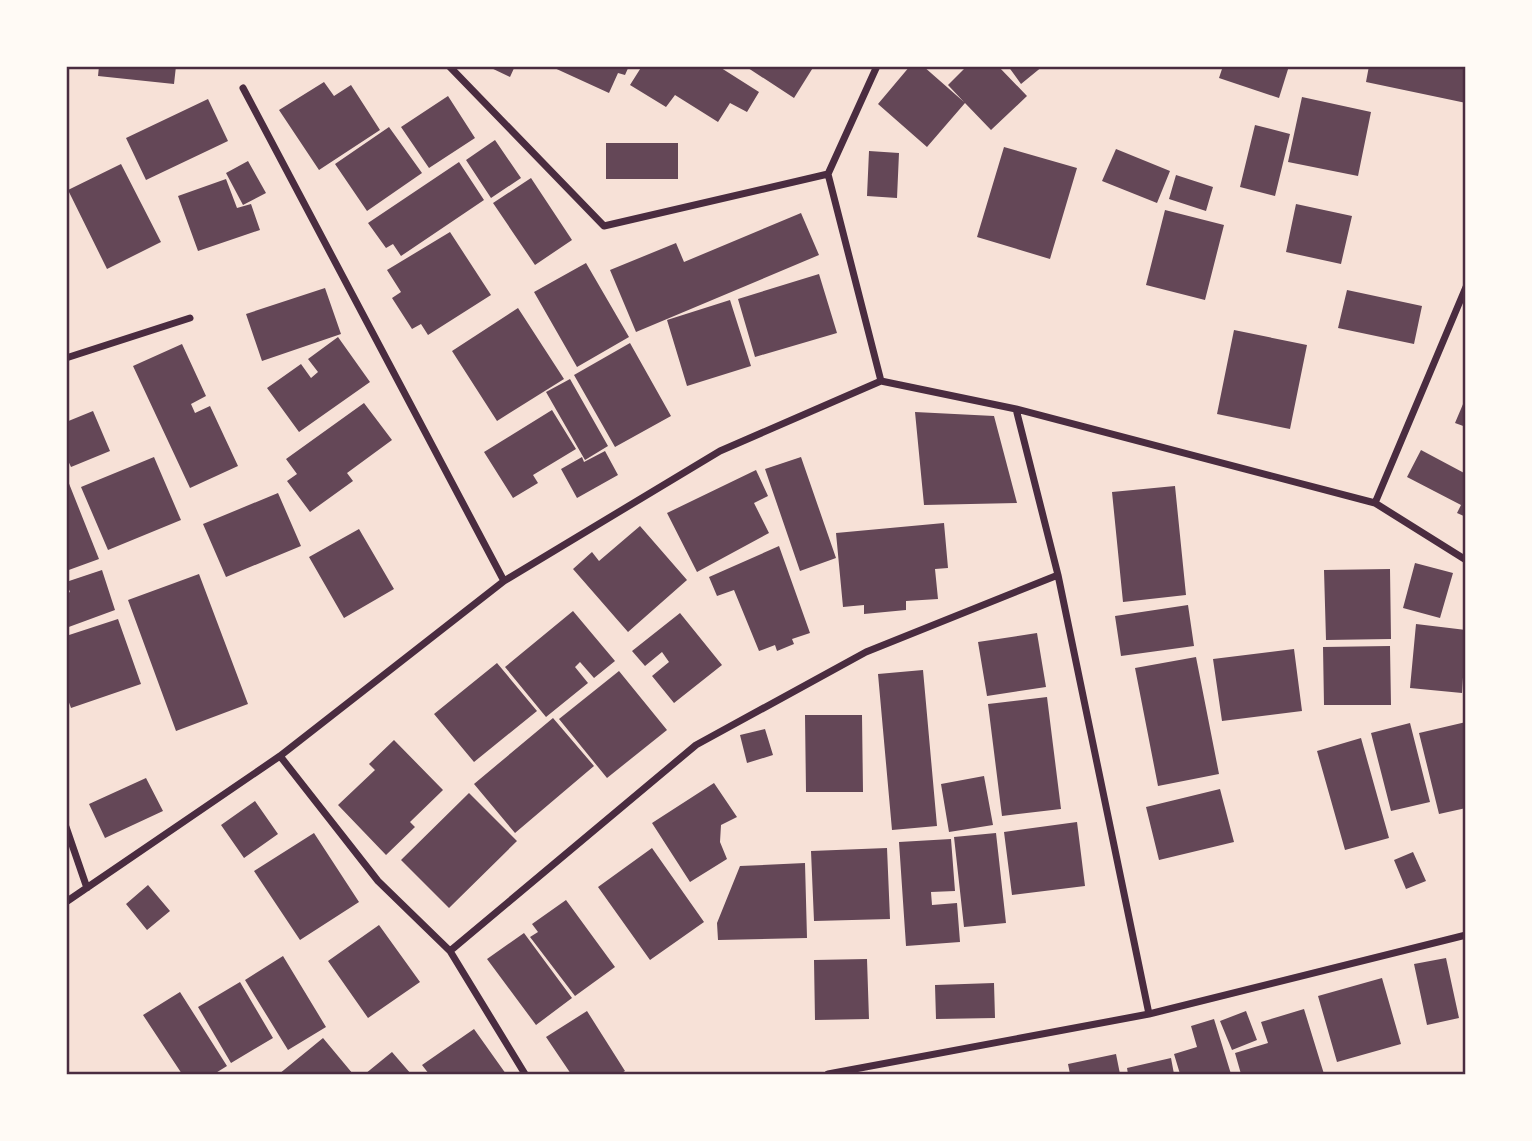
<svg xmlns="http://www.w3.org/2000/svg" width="1532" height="1141" font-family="Inter,sans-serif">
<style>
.building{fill:#644757}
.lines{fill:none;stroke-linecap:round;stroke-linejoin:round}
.minor{stroke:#4a2c40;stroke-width:7}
.neatline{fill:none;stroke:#4a2c40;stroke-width:2.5}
</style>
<rect width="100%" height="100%" fill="#f7e1d7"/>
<path class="building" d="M99,66H176L174,84L98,76Z
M487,66H515L510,77Z
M550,66H629L625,75L618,73L609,93Z
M642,66H718L759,92L747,112L730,103L718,122L675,95L666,107L630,85Z
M745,66H814L794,98Z
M910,66H923L964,102L948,85L967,66H998L1027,96L991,130L965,103L927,147L878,104Z
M1008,66H1043L1021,84Z
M1223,66H1289L1279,98L1219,78Z
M1369,66H1466V103L1366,82Z
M324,82L334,96L351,85L380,130L319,170L279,110Z
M448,96L475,138L429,168L401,127Z
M1302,97L1371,112L1358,176L1288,162Z
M208,99L228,141L146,180L126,138Z
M1255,125L1290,134L1275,196L1240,187Z
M389,127L422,173L367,211L335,164Z
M495,140L521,178L491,198L466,160Z
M606,143H678V179H606Z
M1004,147L1077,168L1050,259L977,237Z
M1116,149L1170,171L1157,203L1102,181Z
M869,151L899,153L897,198L867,196Z
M248,161L266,193L243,205L226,173Z
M459,162L484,200L401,256L393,244L386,248L368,223Z
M121,164L161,242L107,269L68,190Z
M1176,175L1213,187L1206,211L1169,199Z
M531,178L572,240L535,265L493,203Z
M226,179L237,208L251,204L260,230L198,251L178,196Z
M1296,204L1352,216L1341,264L1286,252Z
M1165,210L1224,225L1205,300L1146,285Z
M801,213L819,255L636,332L610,270L676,243L684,262Z
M450,232L491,295L428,335L421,324L412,329L392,298L401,292L387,270Z
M586,263L629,337L577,367L534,292Z
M819,274L837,333L755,357L738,299Z
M325,288L341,334L262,361L246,314Z
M1347,290L1422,306L1414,344L1338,328Z
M730,300L751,366L687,386L667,320Z
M518,308L564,379L497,421L452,351Z
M1234,330L1307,345L1290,429L1217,414Z
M338,337L370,382L299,432L267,388L301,364L311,378L318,372L308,359Z
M630,343L671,416L615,447L574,375Z
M182,344L206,396L191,404L195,413L210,406L238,466L190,488L133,366Z
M570,379L608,446L585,460L546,392Z
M1466,397V427L1455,423Z
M364,403L392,440L347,473L353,481L310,512L287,481L297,474L286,459Z
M552,410L576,449L533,475L538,483L513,498L484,452Z
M93,411L110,451L71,467L66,456V422Z
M915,412L994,416L1017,503L924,505Z
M1421,450L1466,474V517L1457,513L1461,505L1407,477Z
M605,451L618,475L577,498L561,469L582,457L584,462Z
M154,457L181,520L108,550L81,487Z
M801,457L836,558L800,571L765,469Z
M756,470L768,496L754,503L769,533L697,572L667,513Z
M66,476L99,559L66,571Z
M1175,486L1186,595L1123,602L1112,492Z
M278,493L301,546L226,577L203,524Z
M944,523L948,568L935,569L938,599L906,601V610L864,614V605L843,607L836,533Z
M640,526L687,580L628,632L573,569L592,552L599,561Z
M359,529L394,589L344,618L309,557Z
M779,546L810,633L792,639L794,644L777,651L775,645L759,651L734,590L717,596L709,577Z
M1415,563L1453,573L1440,618L1403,608Z
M1390,569L1391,639L1326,640L1324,570Z
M102,570L115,610L66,628V594L70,592L66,582Z
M199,574L248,704L176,731L128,600Z
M1188,605L1194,646L1121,656L1115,616Z
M573,611L615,661L594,678L580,662L575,667L588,683L546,717L505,667Z
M680,613L722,665L674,703L652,676L669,662L662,652L645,666L632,651Z
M118,619L141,684L71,708L66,694V636Z
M1416,624L1466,630L1462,693L1410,688Z
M1037,633L1046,687L987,696L978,642Z
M1390,646L1391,705H1324L1323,647Z
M1294,649L1302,711L1222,721L1213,659Z
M1196,657L1219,774L1158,786L1135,668Z
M497,663L537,711L474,762L434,714Z
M923,670L937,826L892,830L878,674Z
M619,671L667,730L607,778L559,719Z
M1047,697L1061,809L1002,816L988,704Z
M805,715H862L863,792H806Z
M553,718L594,766L515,833L474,784Z
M1466,722V808L1439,814L1419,733Z
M1410,723L1430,802L1391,811L1371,733Z
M765,729L773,755L747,763L740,735Z
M1361,738L1389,838L1345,850L1317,751Z
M394,740L443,790L410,822L415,827L386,855L338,805L375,770L369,764Z
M984,776L993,825L949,832L941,784Z
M146,778L163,811L105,838L89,804Z
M714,783L737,817L721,825L720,842L727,859L690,882L652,823Z
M1220,789L1234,842L1159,860L1146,807Z
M469,793L517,841L449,908L401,860Z
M255,801L278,834L244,858L221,825Z
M1077,822L1085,886L1012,895L1004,832Z
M314,833L359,902L300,940L254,871Z
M996,833L1006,923L964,927L954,837Z
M951,839L955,891L931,892L932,905L957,903L960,942L906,946L899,842Z
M652,848L704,922L650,960L598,887Z
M887,848L890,919L814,921L811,851Z
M1413,852L1426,881L1406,889L1394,860Z
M805,863L807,938L718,940L717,923L740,866Z
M148,885L170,911L147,930L126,904Z
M566,900L615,967L575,996L530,937L538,932L532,924Z
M379,925L420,982L368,1018L328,961Z
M524,933L572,998L536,1025L487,959Z
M283,956L326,1027L288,1050L245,980Z
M1446,958L1459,1018L1427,1025L1414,964Z
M867,959L869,1019L815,1020L814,960Z
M1382,978L1401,1044L1337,1062L1318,996Z
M240,982L273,1038L231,1063L198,1007Z
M994,983L995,1018L936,1019L935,985Z
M180,992L227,1066L214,1074H182L143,1015Z
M1304,1009L1324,1074H1241L1235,1053L1268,1043L1261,1022Z
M587,1011L625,1071L620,1074H571L546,1037Z
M1246,1011L1257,1040L1232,1050L1220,1021Z
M1214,1019L1231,1074H1180L1174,1054L1197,1047L1191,1026Z
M474,1029L506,1074H429L422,1065Z
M323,1038L353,1074H279Z
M392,1052L411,1074H365Z
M1116,1054L1120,1074H1070L1068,1064Z
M1171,1058L1174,1074H1128L1127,1068Z"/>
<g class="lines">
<path class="minor" d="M449,66L604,226L828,174
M877,66L828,174L881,381
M243,88L504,581
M66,358L190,318
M1016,409L1058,575L1149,1014
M1375,503L1466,287
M280,756L378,881L450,951L525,1074
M66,827L87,888
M66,902L280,756L504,581L720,451L881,381L1016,409L1375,503L1466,560
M450,951L696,745L866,652L1058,575
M828,1074L1149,1014L1466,935"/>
</g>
<rect width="1532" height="1141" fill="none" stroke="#fffaf5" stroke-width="136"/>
<rect x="68" y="68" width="1396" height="1005" class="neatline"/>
</svg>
